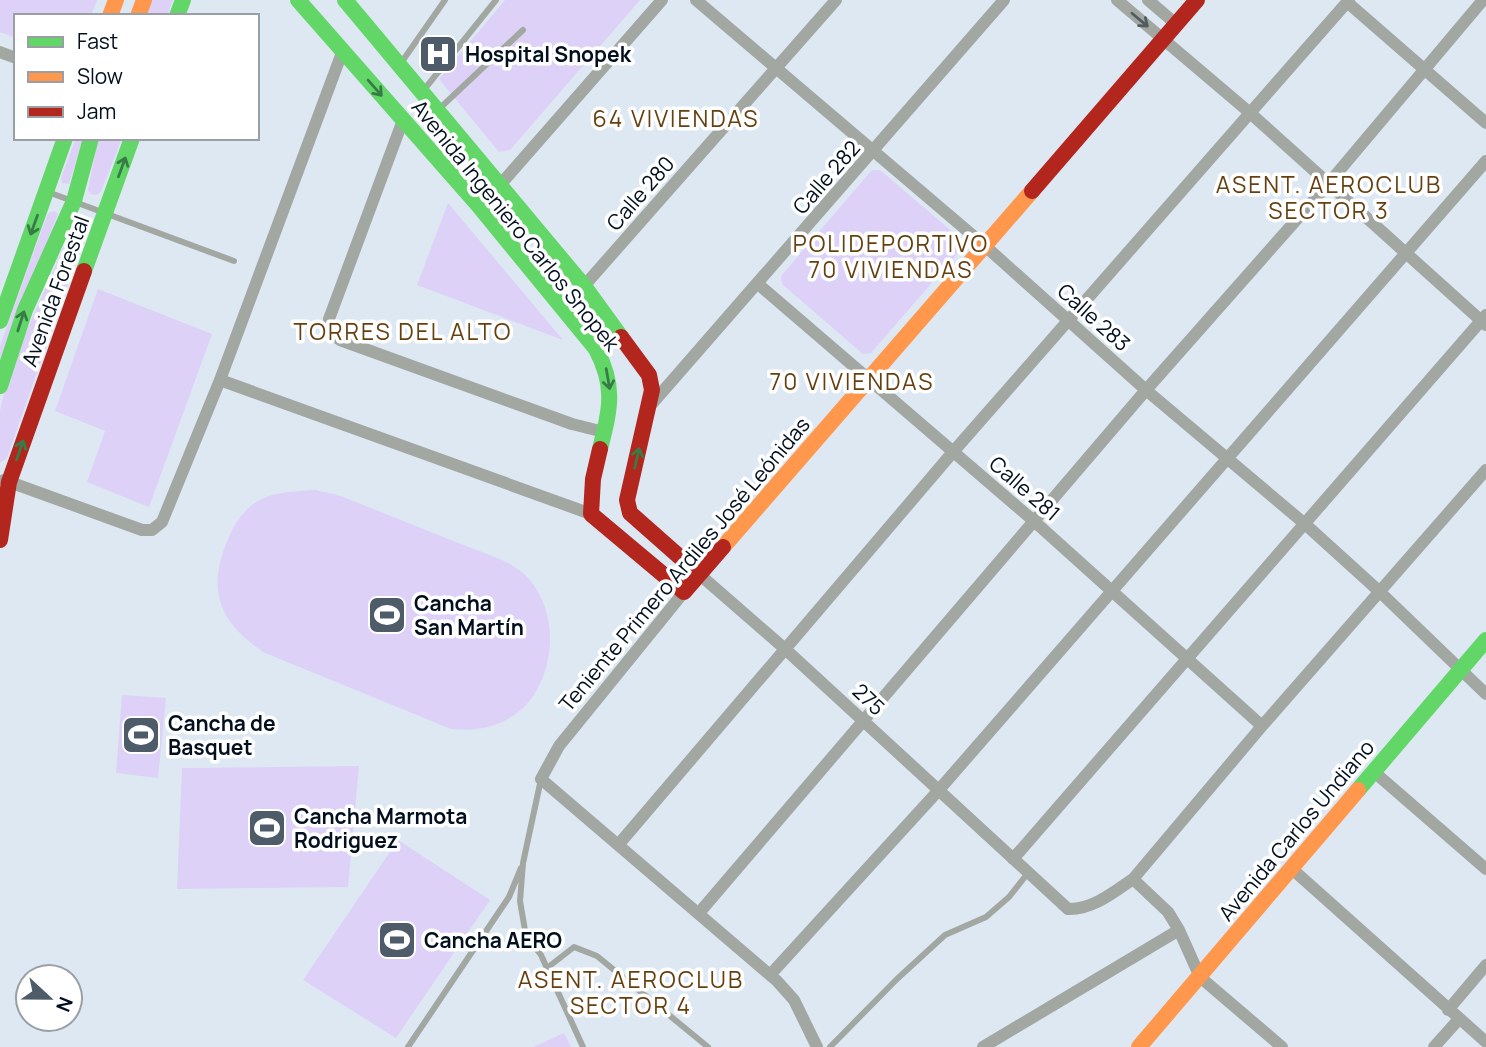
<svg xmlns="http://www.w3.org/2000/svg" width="1486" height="1047" font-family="Manrope,sans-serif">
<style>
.green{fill:#ddd1f8}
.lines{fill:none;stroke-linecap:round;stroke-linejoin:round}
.lane{stroke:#a2a7a2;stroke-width:6}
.street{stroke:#a2a7a2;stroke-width:12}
.fast{stroke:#63d668;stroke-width:16}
.slow{stroke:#ff974d;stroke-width:16}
.jam{stroke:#b3261e;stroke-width:16}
.oneway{stroke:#525b60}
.oneway2{stroke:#377c47}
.labels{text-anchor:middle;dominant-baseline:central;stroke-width:7;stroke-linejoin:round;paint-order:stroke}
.poi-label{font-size:21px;font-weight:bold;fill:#010f1f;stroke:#fff;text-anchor:start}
.street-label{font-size:21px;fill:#010f1f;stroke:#fff}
.neighbourhood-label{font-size:23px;letter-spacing:2px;fill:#653f0f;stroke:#fff}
</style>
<rect width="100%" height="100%" fill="#dde8f3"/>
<path class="green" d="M0,0H97L91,16H16V38L0,32Z
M152,0H173L167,16H145Z
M505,0H640L510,150L499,152L439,79Z
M76,138H83L69,184L62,183L61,178Z
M98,138H122L101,192L96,195L91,194L88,190Z
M872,170H880L962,240V248L871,353L863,354L782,284L781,276Z
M448,203L563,340L417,285Z
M54,211L58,214L0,360V346L48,213Z
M82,219L87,223V229L7,458L0,463V411L5,389L22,341L76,220Z
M98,289L212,334L149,507L87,482L105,431L55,411Z
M316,490L341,496C381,512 421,528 461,544C482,553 512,560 528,578C556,609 556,659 535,693C518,722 482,733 451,729L265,653C219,623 206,590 228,539C235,522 246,506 262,499C278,491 299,491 316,490Z
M122,695L166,698L158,778L116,773Z
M359,766L348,887L177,889L182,768Z
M398,840L490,900L396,1038L303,980Z
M564,1033L571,1047H533Z"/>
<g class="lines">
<path class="lane" d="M401,63L445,0
M423,91L496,0
M439,109L523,30
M48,192L234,261
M541,779L523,863L520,901L526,936L541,955L583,1047
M547,968L574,947L597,956L708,1047
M408,1047L509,897L521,868
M830,1047L897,979L945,935L986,917L1009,897L1028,873"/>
<path class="street" d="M696,0L984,245L1146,390L1305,524L1380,592L1486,694
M1117,0L1249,112L1486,325
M1148,0L1176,24
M1347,2L1486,123
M0,52L16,58
M403,120L329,319L332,334L340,340L572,424L604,432
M478,205L500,185L662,0
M758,284L1035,522L1262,726
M584,286L836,0
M220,380L591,514
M650,406L1004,0
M4,480L142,530H152L162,522L220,380L343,50
M699,574L784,648L1068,909C1092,910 1114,892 1133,879L1262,726L1486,470
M684,592L559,746L541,779L777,981L794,1000L817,1047
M1373,771L1486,869
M619,844L953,452L1349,0
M1013,859L1486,315
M1291,868L1486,1042
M1133,879L1168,912L1179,930L1200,977L1282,1047
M699,913L1146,390L1328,184L1483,0
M770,975L938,791L1486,161
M1448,1010L1486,965
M983,1047L1179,930
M1434,1047L1459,1019"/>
<path class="fast" d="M298,0L478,205L596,349C616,387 610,409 600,449
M345,0L584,286L621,337
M177,16L183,0
M84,271L132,138
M0,321L65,138
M0,386L25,310L74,201L91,138
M1358,790L1486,640"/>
<path class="slow" d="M110,16L116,0
M138,16L144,0
M723,547L1032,191
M1139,1047L1358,790"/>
<path class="jam" d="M1032,191L1197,0
M621,337L649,375L652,390L627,500L630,513L699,574
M600,449L593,479L591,514L684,592L723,547
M0,540L9,482L84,271"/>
</g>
<defs><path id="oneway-shaft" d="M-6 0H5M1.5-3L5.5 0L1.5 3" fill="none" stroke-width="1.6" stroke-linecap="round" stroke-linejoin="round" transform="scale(1.75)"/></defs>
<use class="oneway" href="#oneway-shaft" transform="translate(1140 20) rotate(40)"/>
<g class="oneway2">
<use href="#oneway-shaft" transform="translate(375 88) rotate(49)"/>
<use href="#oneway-shaft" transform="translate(122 167) rotate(-70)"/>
<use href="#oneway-shaft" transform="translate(34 225) rotate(110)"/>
<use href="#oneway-shaft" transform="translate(21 321) rotate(-72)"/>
<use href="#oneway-shaft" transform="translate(608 379) rotate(80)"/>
<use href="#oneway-shaft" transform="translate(20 450) rotate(-70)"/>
<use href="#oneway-shaft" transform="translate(637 458) rotate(-77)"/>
</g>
<defs>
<symbol id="hospital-square" viewBox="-11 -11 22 22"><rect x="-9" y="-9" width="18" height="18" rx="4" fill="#4e5b69" stroke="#fff"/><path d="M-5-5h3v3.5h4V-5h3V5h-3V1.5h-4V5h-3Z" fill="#fff"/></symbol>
<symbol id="stadium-square" viewBox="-11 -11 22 22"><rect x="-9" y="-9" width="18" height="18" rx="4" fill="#4e5b69" stroke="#fff"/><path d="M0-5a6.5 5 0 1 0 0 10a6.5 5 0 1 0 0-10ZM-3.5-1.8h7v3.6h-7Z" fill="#fff"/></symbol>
</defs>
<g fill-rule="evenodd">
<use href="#hospital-square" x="416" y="32" width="44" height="44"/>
<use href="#stadium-square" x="365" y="593" width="44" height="44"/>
<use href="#stadium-square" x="119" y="713" width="44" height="44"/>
<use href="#stadium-square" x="245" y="806" width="44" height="44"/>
<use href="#stadium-square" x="375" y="918" width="44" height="44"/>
</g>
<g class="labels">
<g class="poi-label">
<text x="465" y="54">Hospital Snopek</text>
<text x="414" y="603">Cancha<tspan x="414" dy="24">San Martín</tspan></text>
<text x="168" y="723">Cancha de<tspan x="168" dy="24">Basquet</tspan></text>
<text x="294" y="816">Cancha Marmota<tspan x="294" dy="24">Rodriguez</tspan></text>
<text x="424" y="940">Cancha AERO</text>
</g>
<g class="street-label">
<text transform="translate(826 177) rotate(-49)">Calle 282</text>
<text transform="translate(640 193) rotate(-49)">Calle 280</text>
<text transform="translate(516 225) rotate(51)">Avenida Ingeniero Carlos Snopek</text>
<text transform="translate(55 291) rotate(-70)">Avenida Forestal</text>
<text transform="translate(1094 317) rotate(42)">Calle 283</text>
<text transform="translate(1025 488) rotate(41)">Calle 281</text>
<text transform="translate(684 564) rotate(-50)">Teniente Primero Ardiles José Leónidas</text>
<text transform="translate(869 699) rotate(43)">275</text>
<text transform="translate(1296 830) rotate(-50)">Avenida Carlos Undiano</text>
</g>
<g class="neighbourhood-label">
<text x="676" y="118">64 VIVIENDAS</text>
<text x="1329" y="184">ASENT. AEROCLUB<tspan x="1329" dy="26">SECTOR 3</tspan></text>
<text x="891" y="243">POLIDEPORTIVO<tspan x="891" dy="26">70 VIVIENDAS</tspan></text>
<text x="403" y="331">TORRES DEL ALTO</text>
<text x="852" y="381">70 VIVIENDAS</text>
<text x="631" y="979">ASENT. AEROCLUB<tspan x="631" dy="26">SECTOR 4</tspan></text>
</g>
</g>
<rect x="14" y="14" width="245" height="126" fill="#ffffff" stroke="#999fa5" stroke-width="2"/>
<rect x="28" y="37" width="35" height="10" fill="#63d668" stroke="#999fa5" stroke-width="2"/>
<text x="77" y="49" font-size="21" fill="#010f1f">Fast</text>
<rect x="28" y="72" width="35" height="10" fill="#ff974d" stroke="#999fa5" stroke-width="2"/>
<text x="77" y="84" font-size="21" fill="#010f1f">Slow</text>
<rect x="28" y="107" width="35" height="10" fill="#b3261e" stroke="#999fa5" stroke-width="2"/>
<text x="77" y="119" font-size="21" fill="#010f1f">Jam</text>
<g transform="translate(49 998) rotate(112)"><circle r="33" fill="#ffffff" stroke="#999fa5" stroke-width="2"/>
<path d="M0-5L12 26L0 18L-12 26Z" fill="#4e5b69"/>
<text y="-10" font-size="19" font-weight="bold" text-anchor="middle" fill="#010f1f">N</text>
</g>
</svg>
